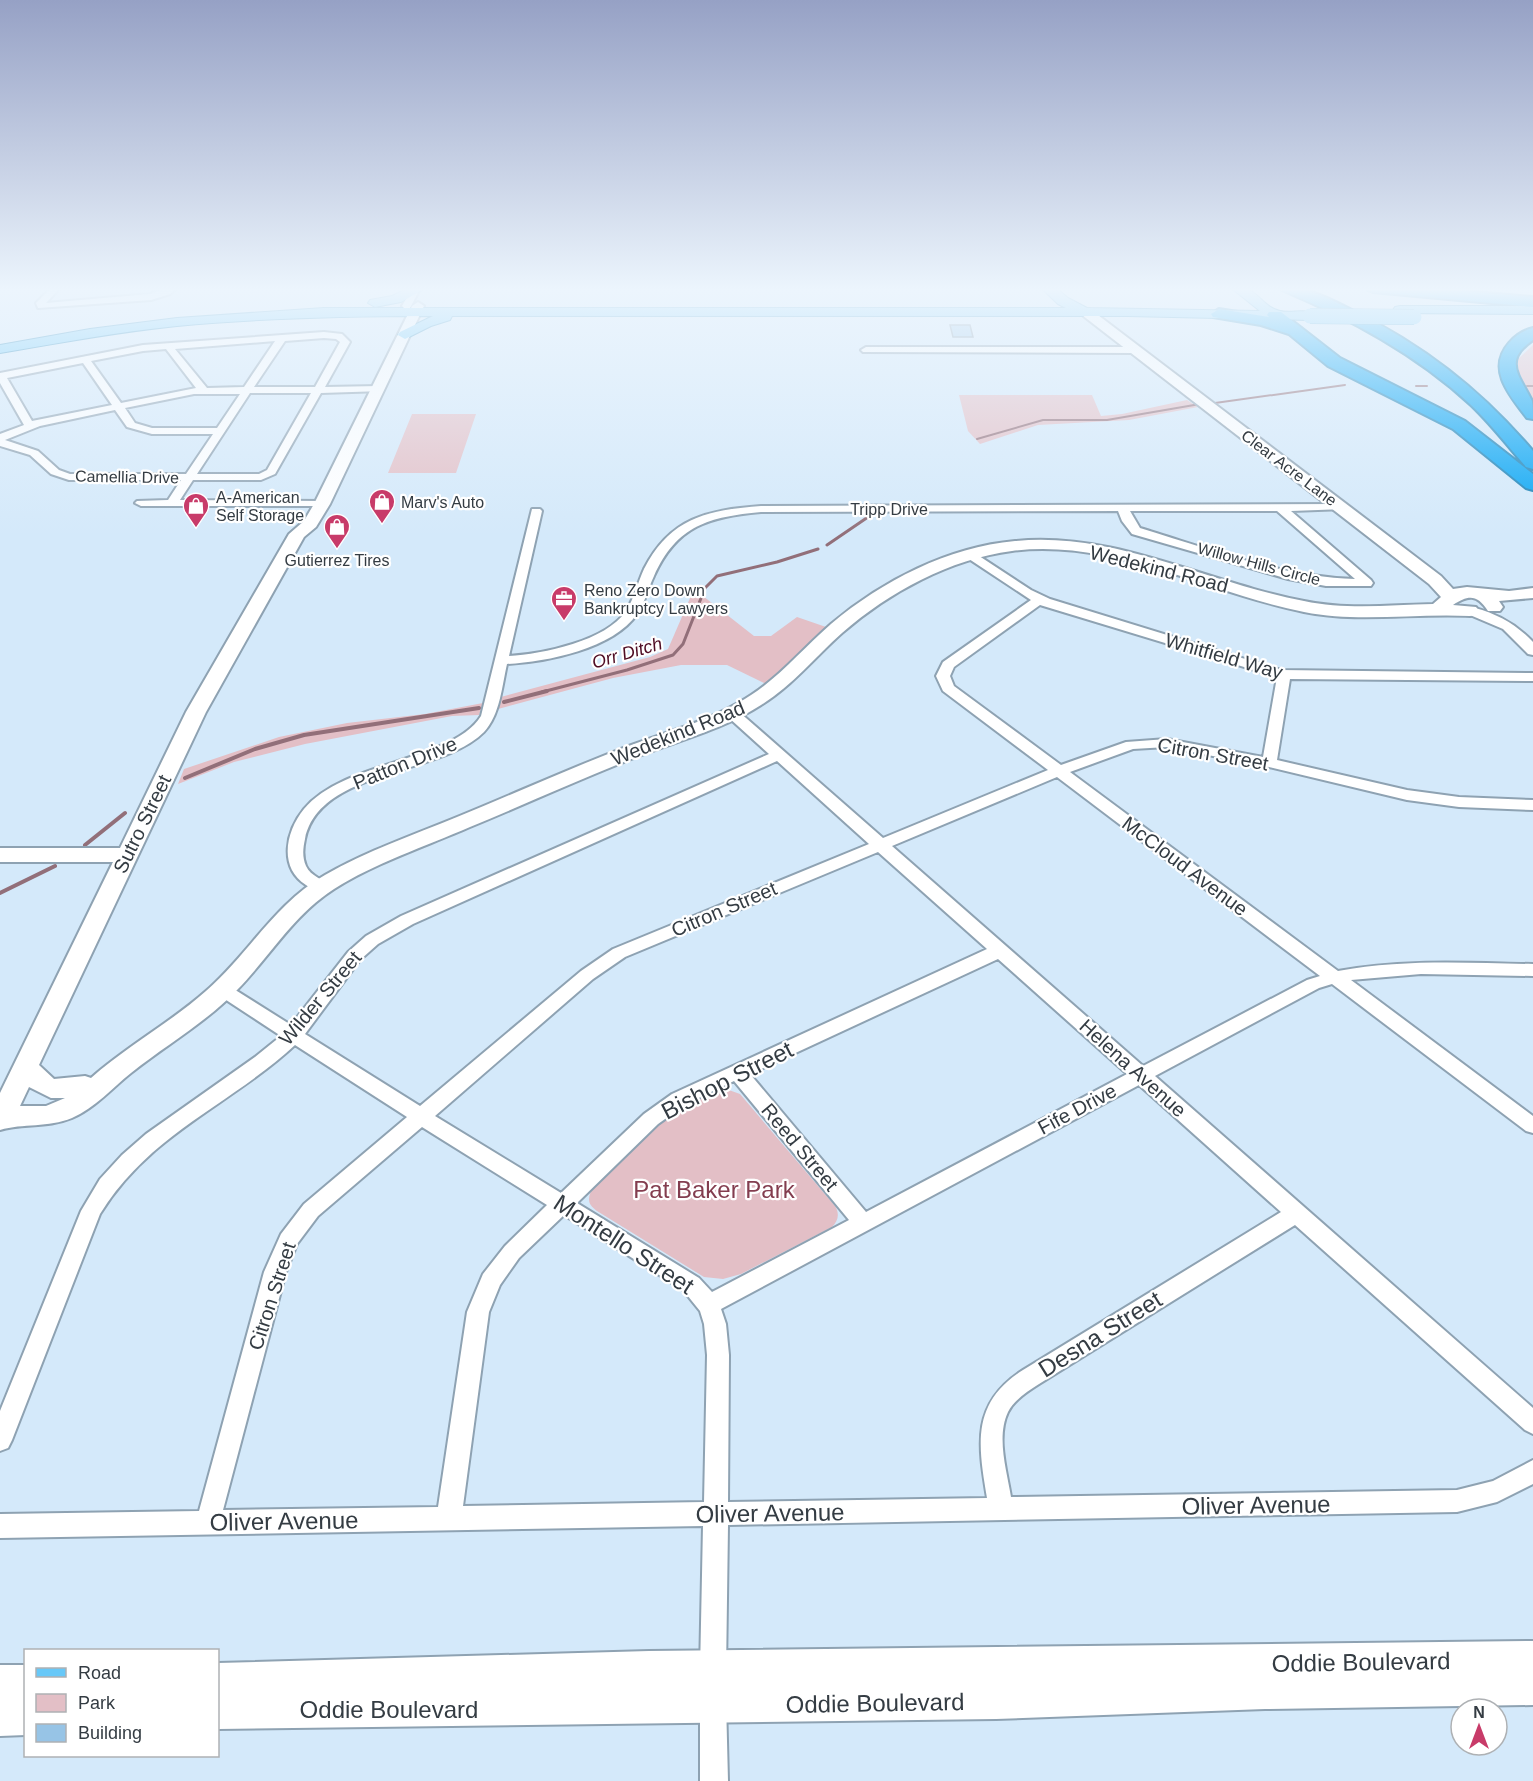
<svg xmlns="http://www.w3.org/2000/svg" width="1533" height="1781" font-family="Helvetica,sans-serif">
<style>
.green{fill:#e3bfc6}
.lines{fill:none;stroke-linecap:round;stroke-linejoin:round}
.stream-far2{stroke:#926f79;stroke-width:2}
.stream-far1{stroke:#926f79;stroke-width:3}
.stream{stroke:#926f79;stroke-width:4}
.building{fill:#97c4e6;stroke:#7b8e9d;stroke-width:1.5}
.street-casing{stroke:#8ea2b2;stroke-width:4}
.secondary-casing{stroke:#8ea2b2;stroke-width:4}
.primary-casing{stroke:#147fb5;stroke-width:2}
.highway-casing{stroke:#147fb5;stroke-width:4}
.street{fill:#fff;fill-rule:evenodd}
.secondary{fill:#fff;fill-rule:evenodd}
.primary{fill:#67c8f8;fill-rule:evenodd}
.highway{fill:#02a3f3;fill-rule:evenodd}
.primary-bridge-casing{stroke:#147fb5;stroke-width:16;stroke-linecap:butt}
.primary-bridge{stroke:#67c8f8;stroke-width:15}
.labels{text-anchor:middle;dominant-baseline:central;stroke-width:4.5;stroke-linejoin:round;paint-order:stroke}
.far-street-label{font-size:16px;fill:#343c43;stroke:#fff}
.far-poi-label{font-size:16px;fill:#343c43;stroke:#fff;text-anchor:start}
.far-water-label{font-size:18px;font-style:italic;fill:#4f0d24;stroke:#fff}
.street-label{font-size:20px;fill:#343c43;stroke:#fff}
.near-street-label{font-size:24px;fill:#343c43;stroke:#fff}
.near-park-label{font-size:24px;fill:#833d4f;stroke:#fff}
</style>
<rect width="100%" height="100%" fill="#d4e9fa"/>
<path class="green" d="M1533,345V404L1518,386L1515,362Z
M959,395H1092L1101,416L1122,414L1187,400L1198,407L1129,420L1038,425L980,444L968,431Z
M412,414H476L456,473H388Z
M694,589L754,636H771L797,617L826,627L786,669L766,684L727,665H681L613,678L498,709L501,697L650,657L668,649Z
M483,703L479,715L452,716L305,744L234,762L178,784L184,769L279,737L347,723L425,714Z
M726,1089L740,1094L835,1206C840,1214 838,1221 832,1227L741,1274L723,1279L704,1277L597,1211C589,1205 587,1201 591,1191C627,1156 675,1098 726,1089Z"/>
<g class="lines">
<path class="stream-far2" d="M1416,386H1427
M1527,386H1533
M1215,403L1345,385
M977,439L1043,420H1107L1200,404"/>
<path class="stream-far1" d="M827,545L871,515
M542,692L627,670L673,655L683,644L705,588L717,576L777,562L818,549"/>
<path class="stream" d="M504,702L547,691
M185,778L255,749L304,735L479,708
M85,845L125,813
M0,893L55,866"/>
</g>
<path class="building" d="M950,325H970L973,337H953Z"/>
<g class="lines">
<defs>
<path id="street" d="M52,287H61L46,303L150,294L169,287H178L170,294L151,300L38,308L36,303Z
M413,287H421L410,308H404L402,306Z
M324,332L342,334L350,342L325,387L379,386L383,387V391L321,393L275,474L261,480H193L180,500L322,501L328,504L326,506H141L135,503L137,501L168,500L181,480H69L51,474L30,455L0,446V434L24,425L0,383V373L143,345ZM324,338L336,339L340,342L315,387H254L285,341ZM275,341L244,387L207,388L175,349ZM166,349L196,388L121,403L91,361L143,351ZM83,363L112,405L32,421L7,378ZM250,393H311L267,470L259,474H197ZM194,394H240L217,428H152L135,423L125,408ZM115,410L127,427L152,434H213L186,474H70L59,470L38,451L5,440L40,426Z
M866,347H1135L1140,350L1135,353L863,352L861,350Z
M1341,504L1347,507L1345,509L1291,511L1371,580L1373,583L1371,586H1326L1288,579L1132,534L1122,521L1118,511L761,512C709,517 677,525 654,576C648,588 645,603 637,614C613,649 546,662 507,664C502,686 500,715 484,732C442,775 319,769 305,839C303,848 302,857 306,866C311,877 323,878 329,887L327,891C319,893 313,890 306,885C278,867 286,831 304,809C345,760 452,762 481,716L532,509H540L542,511L509,656C543,654 606,641 626,611C634,599 638,582 644,569C670,518 707,510 761,506ZM1130,511H1277L1355,579C1282,577 1210,549 1140,528Z
M970,550L1031,590L1050,599L1281,670L1533,673V681L1290,679L1277,760L1407,790L1459,797L1533,800V810L1459,807L1407,800L1269,767L1167,747L1133,749L1070,772L1338,971C1402,959 1468,963 1533,964V976L1421,974L1351,980L1533,1116V1133L1526,1131L1332,984L1319,988L1155,1076L1533,1408V1434L1525,1430L1295,1225L1039,1384C1028,1391 1014,1400 1008,1412C996,1437 1007,1472 1011,1497L1457,1490L1493,1481L1533,1460V1484L1497,1502L1457,1512L728,1525L726,1672L722,1681L713,1685L704,1681L700,1672L703,1526L0,1538V1514L199,1511L264,1272L281,1234L304,1204L407,1117L295,1045C229,1106 150,1133 100,1214L12,1440L8,1448L0,1451V1411L81,1211L100,1179L122,1155L146,1134L255,1057L281,1036L217,994L214,990L217,986L223,984L229,986L291,1025L348,952L366,936L401,916L769,754L728,717L726,714L728,711H738L883,838L1048,770L943,691L936,676L943,662L1031,600L966,557L964,554ZM1040,605L1277,677L1263,757L1167,739L1126,742L1061,765L954,686L950,676L954,667ZM777,761L869,844L613,949L581,971L420,1106L305,1034L360,960L378,944L413,924ZM1057,777L1320,976L1307,980L1143,1066L892,846ZM878,852L987,949L672,1094L644,1114L561,1193L435,1116L593,979L625,957ZM998,959L1127,1074L866,1212L750,1074ZM734,1081L849,1220L712,1292L699,1278L577,1203L658,1124L686,1104ZM1139,1085L1281,1212L1023,1370C971,1403 978,1444 987,1498L728,1502L729,1355L726,1324L721,1309ZM422,1127L547,1205L505,1246L483,1274L467,1312L438,1507L223,1510L286,1272L297,1244L318,1216ZM564,1215L683,1290L700,1311L704,1324L707,1355L704,1502L463,1506L489,1312L500,1285L519,1258Z
M1475,608C1498,614 1517,625 1533,642V655L1528,654L1503,629L1470,615L1469,612Z
M713,1688L722,1692L726,1701L728,1781H700V1701L704,1692Z"/>
<path id="secondary" d="M418,302L424,306L330,504L316,527L304,537L206,712L39,1065L54,1079L85,1076L91,1078C127,1046 170,1023 206,991C249,954 274,904 325,875C367,851 413,835 457,817C511,795 564,771 618,750C659,734 701,724 738,703C775,683 800,651 831,624C882,581 948,547 1015,541C1115,531 1208,583 1304,601C1346,610 1390,605 1433,604L1441,597L1429,584L1082,315L1080,312L1082,309H1090L1441,576L1453,589L1467,587L1509,591L1533,588V598L1499,601L1503,607L1500,611H1488C1477,594 1468,595 1453,605L1476,607L1479,611L1476,615L1470,616C1415,613 1358,623 1304,612C1208,593 1112,538 1012,551C950,559 889,592 842,633C815,657 792,686 761,705C724,729 680,740 639,756C582,778 526,804 470,827C424,847 375,863 334,889C292,916 270,957 236,991C205,1023 166,1045 131,1073C112,1088 95,1108 72,1118C48,1128 23,1123 0,1130V1093L113,862H0V848H120L186,712L289,534L304,521L314,504L412,306ZM29,1087L51,1098H65L46,1106H20Z
M1533,1641V1705L1265,1709L996,1719L218,1729V1663L649,1651Z
M0,1665H26V1735L0,1736Z"/>
<path id="primary" d="M411,287H422L424,289L401,302L375,307L368,303L370,300L392,296Z
M1040,287H1055L1068,298L1087,308L1260,311L1230,287C1259,285 1259,306 1280,311C1292,314 1308,307 1317,316L1310,320L1128,316H452L450,320L431,326L405,339L398,335L400,332L433,316C347,316 262,318 177,326C117,332 59,343 0,353V345L90,329L177,318L324,308H1066L1058,304Z
M1400,306H1533V314L1395,313L1393,310L1395,307Z"/>
<path id="highway" d="M1279,287C1304,286 1326,297 1348,308C1423,345 1479,388 1533,451V469L1526,467C1508,446 1491,424 1471,405C1416,354 1350,319 1282,290Z
M1366,287H1419L1533,297V307L1373,292L1368,290Z
M1219,309L1269,317L1267,315L1269,312H1281L1340,358L1465,421L1533,474V490L1526,488L1453,429L1328,366L1289,334L1261,325L1213,317L1211,314Z
M1533,328V340C1502,361 1520,376 1532,401C1533,406 1533,414 1533,419L1527,418C1510,396 1486,369 1509,343C1515,336 1524,330 1533,328Z"/>
</defs>
<use href="#street" class="street-casing"/>
<use href="#secondary" class="secondary-casing"/>
<use href="#primary" class="primary-casing"/>
<use href="#highway" class="highway-casing"/>
<use href="#street" class="street"/>
<use href="#secondary" class="secondary"/>
<use href="#primary" class="primary"/>
<use href="#highway" class="highway"/>
<defs>
<path id="primary-bridge" d="M1310,316L1414,317"/>
</defs>
<use href="#primary-bridge" class="primary-bridge-casing"/>
<use href="#primary-bridge" class="primary-bridge"/>
</g>
<linearGradient id="sky" x2="0" y2="1"><stop stop-color="#96a1c5"/><stop offset="0.54" stop-color="#ecf5fd"/><stop offset="1" stop-color="#ecf5fd" stop-opacity="0"/></linearGradient>
<rect width="1533" height="536" fill="url(#sky)"/>
<defs>
<symbol id="shop-pin" viewBox="-11 -11 22 30"><path d="M0 17L-7.5 6A9.5 9.5 0 1 1 7.5 6Z" fill="#c83b69" stroke="#fff"/><path d="M-5-2.5h2.3a2.7 3.5 0 0 1 5.4 0H5L5.5 6h-11ZM-1.5-2.5h3a1.5 2.3 0 0 0-3 0Z" fill="#fff"/></symbol>
<symbol id="office-pin" viewBox="-11 -11 22 30"><path d="M0 17L-7.5 6A9.5 9.5 0 1 1 7.5 6Z" fill="#c83b69" stroke="#fff"/><path d="M-6-3h4V-5.5h4V-3h4V5H-6ZM-1-4.5V-3h2v-1.5ZM-6 0V1H6V0Z" fill="#fff"/></symbol>
</defs>
<g fill-rule="evenodd">
<use href="#shop-pin" x="367" y="487" width="30" height="40"/>
<use href="#shop-pin" x="181" y="491" width="30" height="40"/>
<use href="#shop-pin" x="322" y="512" width="30" height="40"/>
<use href="#office-pin" x="549" y="584" width="30" height="40"/>
</g>
<g class="labels">
<g class="far-street-label">
<text transform="translate(1289 468) rotate(37)">Clear Acre Lane</text>
<text transform="translate(127 477) rotate(1)">Camellia Drive</text>
<text x="889" y="509">Tripp Drive</text>
<text transform="translate(1259 564) rotate(15)">Willow Hills Circle</text>
</g>
<g class="far-poi-label">
<text x="216" y="497">A-American<tspan x="216" dy="18">Self Storage</tspan></text>
<text x="401" y="502">Marv's Auto</text>
<text x="337" y="560" text-anchor="middle">Gutierrez Tires</text>
<text x="584" y="590">Reno Zero Down<tspan x="584" dy="18">Bankruptcy Lawyers</tspan></text>
</g>
<g class="far-water-label">
<text transform="translate(627 653) rotate(-16)">Orr Ditch</text>
</g>
<g class="street-label">
<text transform="translate(1159 569) rotate(14)">Wedekind Road</text>
<text transform="translate(1224 656) rotate(16)">Whitfield Way</text>
<text transform="translate(678 733) rotate(-22)">Wedekind Road</text>
<text transform="translate(1213 754) rotate(10)">Citron Street</text>
<text transform="translate(405 763) rotate(-22)">Patton Drive</text>
<text transform="translate(142 824) rotate(-64)">Sutro Street</text>
<text transform="translate(1185 866) rotate(37)">McCloud Avenue</text>
<text transform="translate(724 909) rotate(-23)">Citron Street</text>
<text transform="translate(320 998) rotate(-50)">Wilder Street</text>
<text transform="translate(1133 1068) rotate(42)">Helena Avenue</text>
<text transform="translate(1077 1109) rotate(-28)">Fife Drive</text>
<text transform="translate(800 1147) rotate(50)">Reed Street</text>
<text transform="translate(272 1296) rotate(-72)">Citron Street</text>
</g>
<g class="near-street-label">
<text transform="translate(727 1080) rotate(-27)">Bishop Street</text>
<text transform="translate(624 1244) rotate(33)">Montello Street</text>
<text transform="translate(1100 1334) rotate(-32)">Desna Street</text>
<text transform="translate(1256 1505) rotate(-1)">Oliver Avenue</text>
<text transform="translate(770 1513) rotate(-1)">Oliver Avenue</text>
<text transform="translate(284 1521) rotate(-1)">Oliver Avenue</text>
<text transform="translate(1361 1662) rotate(-1)">Oddie Boulevard</text>
<text transform="translate(875 1703) rotate(-1)">Oddie Boulevard</text>
<text x="389" y="1709">Oddie Boulevard</text>
</g>
<g class="near-park-label">
<text x="714" y="1189">Pat Baker Park</text>
</g>
</g>
<rect x="24" y="1649" width="195" height="108" fill="#ffffff" stroke="#aeb1b4" stroke-width="1.5"/>
<rect x="36" y="1668" width="30" height="9" fill="#67c8f8" stroke="#aeb1b4" stroke-width="1.5"/>
<text x="78" y="1679" font-size="18" fill="#343c43">Road</text>
<rect x="36" y="1694" width="30" height="18" fill="#e3bfc6" stroke="#aeb1b4" stroke-width="1.5"/>
<text x="78" y="1709" font-size="18" fill="#343c43">Park</text>
<rect x="36" y="1724" width="30" height="18" fill="#97c4e6" stroke="#aeb1b4" stroke-width="1.5"/>
<text x="78" y="1739" font-size="18" fill="#343c43">Building</text>
<g transform="translate(1479 1727)"><circle r="28" fill="#ffffff" stroke="#aeb1b4" stroke-width="1.5"/>
<path d="M0-4.5L10 22L0 15L-10 22Z" fill="#c83b69"/>
<text y="-9" font-size="16" font-weight="bold" text-anchor="middle" fill="#343c43">N</text>
</g>
</svg>
